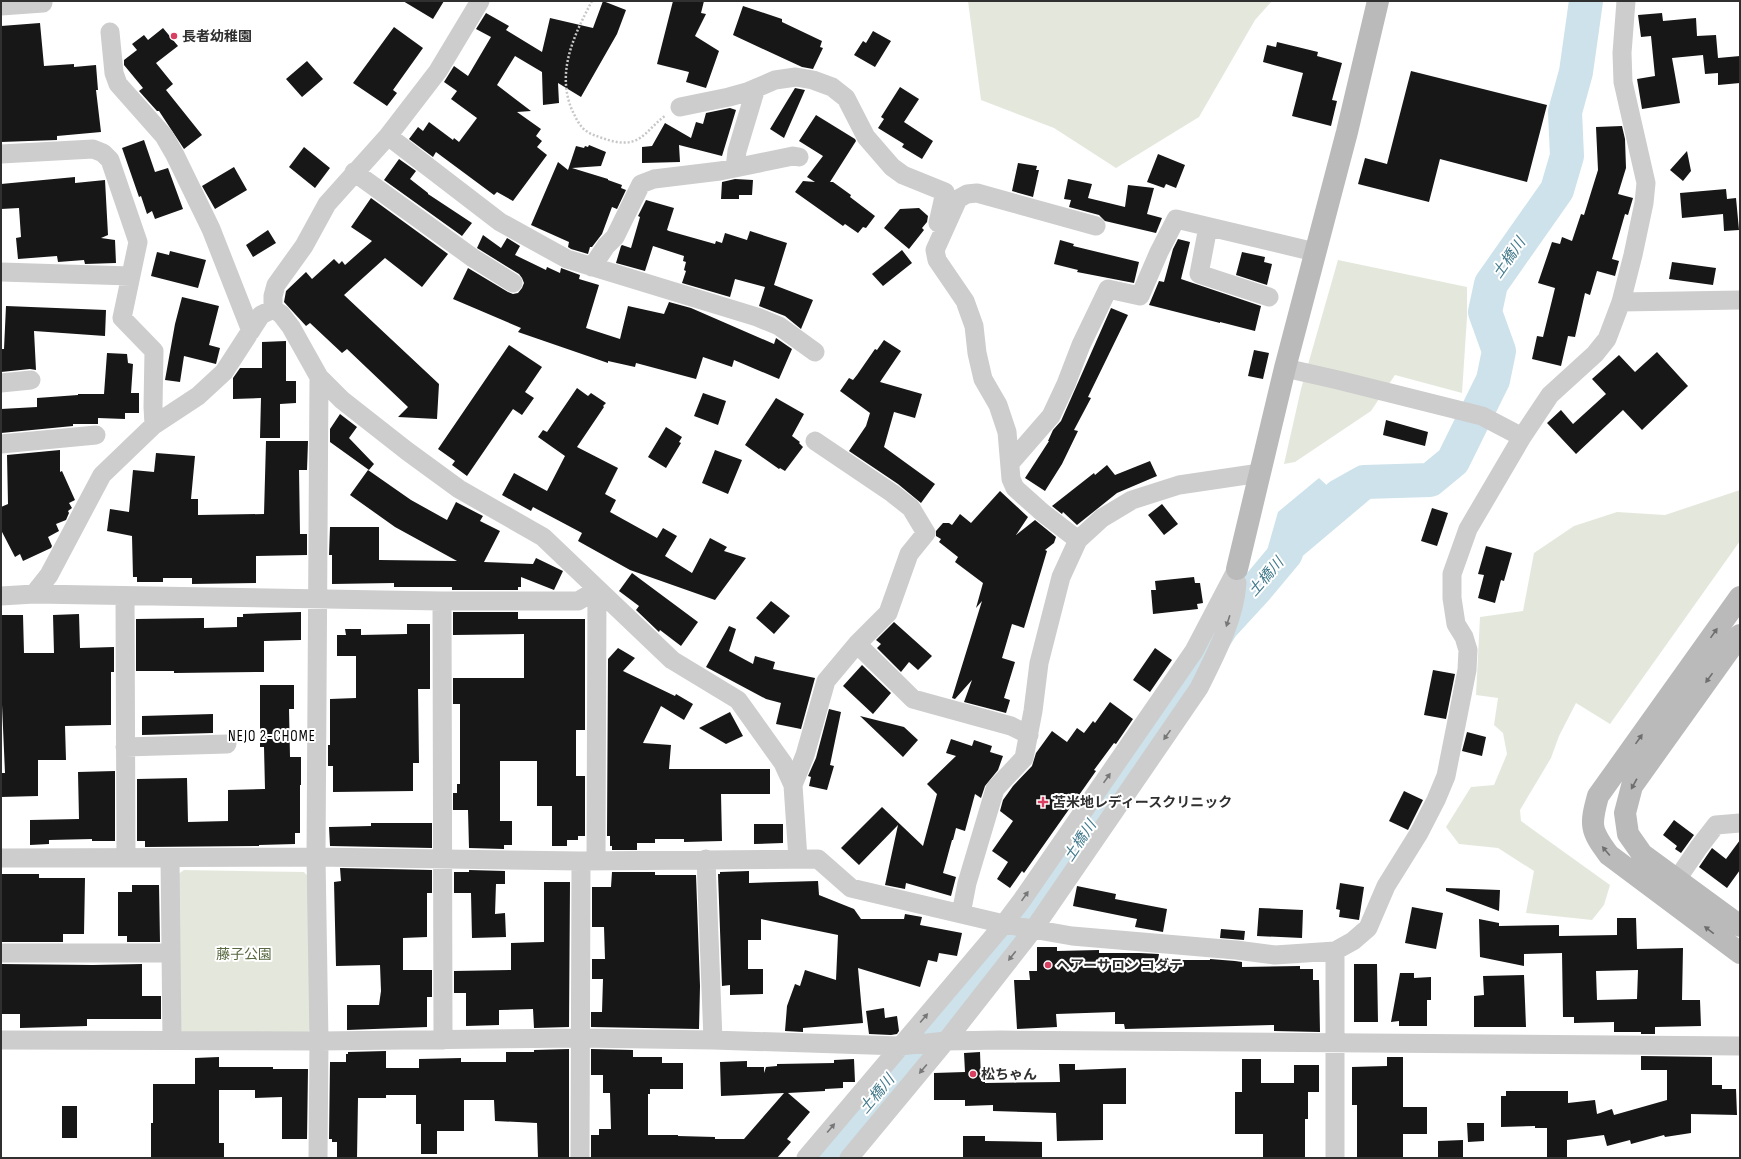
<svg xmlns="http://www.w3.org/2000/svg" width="1741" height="1159" font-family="'Sofia Sans Condensed','Noto Sans JP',sans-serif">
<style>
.green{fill:#e4e8dc}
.water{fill:#cde2ea}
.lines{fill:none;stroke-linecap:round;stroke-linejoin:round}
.river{stroke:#cde2ea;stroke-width:34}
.building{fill:#171717;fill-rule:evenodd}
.path{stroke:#c7c7c7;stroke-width:2.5;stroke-dasharray:2 2;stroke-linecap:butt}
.street{stroke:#cdcdcd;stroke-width:19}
.secondary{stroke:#bababa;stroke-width:22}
.oneway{fill:#777}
.oneway2{fill:#6e6e6e}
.poi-dot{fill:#d84061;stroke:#fff;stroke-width:1.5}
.labels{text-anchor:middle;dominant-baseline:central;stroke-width:4;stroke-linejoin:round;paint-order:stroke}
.poi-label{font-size:14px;font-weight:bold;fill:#303030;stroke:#fff;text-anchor:start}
.park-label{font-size:14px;fill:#586840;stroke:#fff}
.water-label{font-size:15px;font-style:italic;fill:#437a8c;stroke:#fff}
.neighbourhood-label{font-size:15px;letter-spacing:1px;fill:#000;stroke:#fff}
</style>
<rect width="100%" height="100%" fill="#fff"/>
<path class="green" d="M968,1H1272L1255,20L1199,117L1116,168L1054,128L981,100Z
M1338,260L1467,287V317L1462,393L1395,375L1371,411L1295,462L1284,464L1301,389Z
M1740,490V541L1610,724L1576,703L1559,736L1551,758L1520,810L1521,821L1610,885L1604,905L1592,920L1526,913L1534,871L1498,848L1459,844L1446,827L1471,787L1494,785L1507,754L1503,733L1494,725L1498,698L1476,695L1480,617L1523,611L1534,553L1574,526L1617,512L1665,515Z
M184,870L304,872L310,879V1029L307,1034H184L179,1029L177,875Z"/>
<path class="water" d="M1362,473L1378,477L1382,482L1381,490L1261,591L1256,589L1278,512L1319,478L1334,492Z"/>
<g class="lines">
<path class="river" d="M1339,496L1364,482L1430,480L1453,461L1493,380L1499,351L1485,312L1491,284L1557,190L1567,156L1565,112L1576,72L1586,1
M823,1158L1044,895L1160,723L1222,626L1256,589L1286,553"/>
</g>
<path class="building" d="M403,1H444L433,19Z
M603,1L626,10L617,34L581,97L558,83L559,103L543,105L542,72L515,56L497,85L531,111L517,112L541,129L536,136L542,141L537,147L547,155L513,201L497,192L494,195L436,152L433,157L409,139L418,127L423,131L429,122L453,140L454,138L459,142L477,118L451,99L457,91L444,82L454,66L468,76L491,37L476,29L486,13L509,26L506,30L542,52L550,18L593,28Z
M673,1H704L701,13L706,14L695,36L719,51L706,88L686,82L689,72L657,64Z
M743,6L782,19V22L822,41L820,47L823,48L813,69L802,67L733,35Z
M1662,13L1663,21L1696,18L1697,36L1716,35L1718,58L1740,56V83L1718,85V73L1705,74L1703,55L1672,58L1680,103L1642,109L1637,79L1655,76L1651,36L1641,37L1638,15Z
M40,23L44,66L74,64V67L96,65L98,90H96L101,132L57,136V140L1,142V26Z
M394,27L423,48L393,90L397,93L387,106L353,83Z
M163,28L178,46L156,63L173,84L166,90L202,135L184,149L159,111H157L139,91L143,88L124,65V60L137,50L132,44L144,35L148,40Z
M873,31L891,41L875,67L854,55L863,41L866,43Z
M1277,42L1318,52L1317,56L1342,63L1332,100L1337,101L1331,126L1292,116L1303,73L1263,62L1267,45L1276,47Z
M307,61L323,79L302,97L286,79Z
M1411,71L1547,105L1527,182L1440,159L1429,202L1358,184L1365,158L1387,164Z
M900,87L919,99L904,122L933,141L922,159L902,147L904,144L878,128L884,119L881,117Z
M795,88L805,90L784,138L770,129Z
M730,108L736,110L722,156L679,145L680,162L642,163V147L652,146L665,123L691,138L696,122L703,124L706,113Z
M816,115L855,139L856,141L830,182H833L851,195L850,197L875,216L866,228L863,227L858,233L845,224L843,226L795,192L803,181L815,182L807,177L823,156L799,141Z
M1622,126L1625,139L1626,168L1618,194L1633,198L1628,215L1625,214L1612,259L1619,261L1615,276L1597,271L1590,295L1585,293L1575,337L1568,336L1561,366L1532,359L1537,336L1543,337L1555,288L1538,283L1552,242L1560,244L1562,237L1572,241L1581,214L1584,215L1598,170L1596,127Z
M144,140L155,172L168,168L183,209L155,219L152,211L147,214L141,196L139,197L122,148Z
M589,145L606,152L601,166L572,168L608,179V180L622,185L621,188L626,190L617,209L612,207L602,234L592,247H590L588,254L571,249L568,247L569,242L531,225L558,162L568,170L576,146L584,148L585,146L588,147Z
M304,147L330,168L315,188L289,167Z
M1687,151L1691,171L1683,181L1670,170Z
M1158,154L1185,165L1176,188L1166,184L1164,188L1147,182Z
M399,159L416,171L410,179L428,193V194L472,223L462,236L384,180Z
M1018,163L1037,166L1036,170H1039L1033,197L1012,191Z
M234,167L247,190L215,209L202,186Z
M75,177V183L105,180L108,235L101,238L115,240L116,263L85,264L84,260L58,262L57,256L18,259L16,238L21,237L19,208L1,209V184Z
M735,179L753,180L752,195H739V199H721L722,182Z
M1068,179L1092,184L1088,198L1125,207L1128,185L1154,188L1147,214L1162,218L1156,233L1105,221L1099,215L1069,207L1071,200L1064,199Z
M1726,189L1727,199L1736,198L1739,230L1724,231L1723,214L1682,218L1680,193Z
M371,198L448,254L422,287L385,258L344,295L439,384L437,419L398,417L408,407L347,349L342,353L310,323L306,326L284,302L286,291L306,272L312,279L334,259L339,264L342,261L345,265L372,241L351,227Z
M646,200L674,208L667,230L669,231L715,244L716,241L722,243L725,233L747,240L750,231L787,243L774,285L813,300L801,329L785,316L759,306L765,287L735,279L730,297L682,283L686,271L684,270L686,262L683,261L684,256L653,246L645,271L616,263L621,246L622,245L631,248L640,217L638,216Z
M919,208L928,216L927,222L922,228L924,230L909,249L884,228L900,209Z
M268,230L276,243L253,257L246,245Z
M483,235L501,248L507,238L520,246L515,255L546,270L547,267L560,273L561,268L580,275L579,279L599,285L586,328L620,339L628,306L664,314L669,302L691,308L774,344L776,338L792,349L779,379L734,360L732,367L703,357L696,379L636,363L635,367L608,361V363L518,332L521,328L453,299L468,268L508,292L513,294L518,293L522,288L524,283L522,278L519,274L477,248Z
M1178,239L1190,242L1181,279L1261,306L1255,331L1220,322V323L1149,305L1159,281L1164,282L1173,249Z
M1060,240L1074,244L1073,246L1139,262L1134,283L1077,272L1078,270L1054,264Z
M902,250L912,263L883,286L872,274Z
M170,251L206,260L198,288L151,276L157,252L169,255Z
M1242,252L1265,257L1264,262L1272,264L1267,285L1236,275Z
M1672,262L1716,268L1713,285L1669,279Z
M182,297L219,306L209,345L220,348L216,364L184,356L180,382L165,380L175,324Z
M6,306L106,310L105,336L34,331L36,370L30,369L1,372V349H4Z
M1111,308L1128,315L1088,397L1091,398L1074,430L1078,431L1062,464L1045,491L1025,478L1049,441H1048L1053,430L1061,421Z
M884,340L901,351L880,382L922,394L915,418L894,412L884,447L935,484L921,503L898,484L849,451L866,426L870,413L840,391L849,378L853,380L857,375L875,349L877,350Z
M286,341V381H296V403L280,404V438H260L261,398L233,399V378L240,368H262V342Z
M509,345L542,367L525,392L534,398L522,415L513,409L467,476L452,465L455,461L438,449Z
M1254,350L1269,353L1263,379L1248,376Z
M1657,352L1688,386L1642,430L1623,410L1576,454L1547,423L1561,410L1573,424L1606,394L1592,379L1619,355L1635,372Z
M107,353L127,354L128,363L133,364L131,393H139V413H125V419L98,418V424H73V426L1,433V409L37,407V398L78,395V394H104Z
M577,388L588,396L591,393L606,403L603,406L604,407L577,447L618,468L605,494L616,500L610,512L657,538L663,528L677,536L665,556L692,573L710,538L727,547L724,551L746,558L715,600L630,570L578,541L582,533L533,507L531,511L502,495L514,473L547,491L565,456L538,437L543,430L547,432Z
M703,393L726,401L718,425L694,416Z
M776,398L804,414L792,436L800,442L799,443L803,447L785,471L780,468L779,469L745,445Z
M340,414L357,427L349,438L374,464L369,470L330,442V429Z
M1386,420L1428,432L1425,446L1383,435Z
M666,427L682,437L679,442L681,443L666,468L648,457Z
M266,441H308L307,470H299L300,534H307V555L256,556V583L192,584V578H163V582H137V577H133L132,536L107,531L110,509L129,512L133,470L154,472L156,453L195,456L191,499H198V515L264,514Z
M60,450V472L62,471L75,500L69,503L72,508L68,511L69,513L66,520L56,524L59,531L48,537L52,546L51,548L23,561L20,554L15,557L1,530V507L8,504L7,455Z
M715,450L742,460L728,494L702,483Z
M1150,461L1157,476L1117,493L1077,525L1063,512L1062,514L1052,506L1094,473L1095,475L1107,465L1115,475Z
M368,470L411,500L447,520L456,502L483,516L480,521L500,531L484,562L533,564L536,558L563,571L554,590L521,577V587H518V590H452V587H394V583L332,584V555H329L330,527H379V560L457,561L395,527L350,495Z
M1000,491L1028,517L1016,535L1035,520L1056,537L1054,543L1045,550L1047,551L1024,628L1012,624L1002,658L1015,662L1004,698L1010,700L1006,713L964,702L972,680L955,699L952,698L982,601L976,608L983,583L955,562L958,557L939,542L941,539L936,536V531L943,523H949L952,525L960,514L971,523Z
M1162,504L1178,524L1164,535L1148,515Z
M1432,508L1448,513L1437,546L1421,541Z
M1486,546L1512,553L1504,581L1501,580L1495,603L1478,598L1484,575L1478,574Z
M632,573L698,622L681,646L660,630L659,632L636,610L639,606L619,591Z
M1194,577L1195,583H1200L1203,603L1197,604L1198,609L1153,614L1151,590H1156L1155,581Z
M771,601L790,616L774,634L756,618Z
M301,612V640L264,641V672L174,673V671H136V619L204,618V628L237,627V617H243V614Z
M453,612H518V619H585V730H576V776H585V836H578V840H567V846H552V806H537V761H500V821H512V845H504V849L469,848L468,810H453V793H457V784H460V704H453V678H524V634L453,635Z
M79,614L80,648L114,647V672H111V725L65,726L66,760H38V796L1,797V773H5L1,682V615H23L24,653H54L53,615Z
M894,622L932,656L918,670L909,662L901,672L877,648L881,644L876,640Z
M407,624H430V689H418L419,763H413V791L333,792V766H328V745H330V699L356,698V656H337V635H346L345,629H361V635L407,634Z
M729,626L736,629L729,651L753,664L755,656L775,662L773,669L815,678L801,729L776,724L781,703L766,699L706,667Z
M618,648L635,658L623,671L675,696L676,694L693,704L684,720L661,706L643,743L671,745L669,769H770V794H721L722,841L684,842V839H655V843H637V850H612V846H610V836H607L608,659Z
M1155,648L1172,660L1150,692L1133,680Z
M862,665L891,693L873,714L843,686Z
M1433,670L1455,674L1446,719L1424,715Z
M260,685H294V709H289L290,757H301V785H300V833H295V844L259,845V846L145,847V841H137V779L187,778L188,822L228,821V790L265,789L264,747H260Z
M1110,702L1133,719L1116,744L1114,743L1094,770L1096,771L1024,873L1022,871L1010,888L997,879L1008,862L992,851L1013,821L1000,811L1003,800L1013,786L1032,766L1036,753L1052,731L1067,742L1077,728L1084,733L1093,721L1095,723Z
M829,709L841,712L830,765L834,766L827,790L809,786L811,777L808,776L816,758Z
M730,712L743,736L726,744L699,728Z
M213,714V733L142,735V716Z
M860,716L904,727L918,740L903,757Z
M1467,732L1486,737L1482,756L1462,751Z
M951,739L972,746L974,740L992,746L990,752L1003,756L998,770L985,786L981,798L975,794L965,831L956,828L953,840H952L943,873L956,877L951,896L906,883L905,889L885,885L898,825L859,865L841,848L882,807L923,846L937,794L927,784L956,756L946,753Z
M115,771V841H92V839L49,840V844L30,845V820L79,819L78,772Z
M1404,791L1423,800L1408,830L1389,821Z
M1674,820L1694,835L1681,853L1675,849L1677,846L1663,835Z
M371,823H432V848L330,846L329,827L371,826Z
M754,824H783V843L754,844Z
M1740,840V870L1727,888L1699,867L1712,848L1726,859Z
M340,868L432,870V893H427V937L403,938V970H432V997H427V1027L347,1030V1005H379L381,991L380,965L336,966L334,882L341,881Z
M469,870L505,871V884H496L495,914L505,913L506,937L472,938L471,893H454V872H469Z
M749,871V883L818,881L819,895L854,909L861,919H904L905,914L922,917L920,925L962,933L957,956L939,953L937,962L928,960L920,987L858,968L863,1023L803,1028V1032L785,1031L787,1006L795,984L800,986L805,970L836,980L838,935L761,919V940H748V969H763V994L730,995V985L722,986L718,874H720V872Z
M612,872H655V875H696L700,986L699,1029L591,1027V1012H602L603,979H592V959H605L604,927H592V887H611Z
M1,874H39V878H85L84,934H63V942H1Z
M544,882H570L569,1027L534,1028L533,1009L499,1010V1025L466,1026V993H454V971L511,970V943L544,942Z
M1340,883L1364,887L1359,920L1339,917L1340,910L1336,909Z
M132,885H159L160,942H127V936H118V892H132Z
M1077,886L1116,894L1115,899L1167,909L1163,932L1135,927L1137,919L1073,906Z
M1446,888L1500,890L1499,911L1446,891Z
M1412,907L1443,913L1436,949L1405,943Z
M1259,908L1303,910L1302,938L1257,936Z
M1617,918H1636L1637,949L1683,948L1682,1000H1700L1701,1026L1655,1027V1034H1641V1032H1614V1022L1574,1023V1017H1563L1562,953L1524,954V966L1480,957L1479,919L1499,923V926L1559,925V936L1617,935ZM1638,970L1637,999L1597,1000L1596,971Z
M1221,929L1245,931L1244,940L1220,938Z
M1037,947H1057V951L1099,950V953H1139L1159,954L1158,960H1210V959L1235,961L1242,962V967L1300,966V969H1313V980H1319L1320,1032L1274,1031V1025L1125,1029L1124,1024H1115V1012L1056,1014L1057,1027L1017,1029L1014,980H1030L1029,971H1037Z
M1,964L93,965L142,964V996H161V1019H87V1026L20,1028V1014H1Z
M1354,964H1377L1378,1022H1354Z
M1400,973H1414V978L1431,977V1000H1427V1026H1399V1021L1391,1022Z
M1524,975L1526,1027H1474V996L1484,995L1483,976Z
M884,1008L885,1018L897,1016L899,1031L897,1034L891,1035L869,1034L866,1011Z
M569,1049V1157L538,1158L537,1123L495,1121L494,1100H464V1131H437V1154H421V1124H416V1095H386V1098H358L357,1158H337V1142H332V1139H329L330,1062H346V1054H348V1052L386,1051V1068H419V1059L461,1058V1062H506V1052H534V1050Z
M591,1049L633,1050V1057H662V1063H683V1089H650V1094H648V1135H678V1136L715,1137V1139H744L784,1093L721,1096L720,1062L747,1061V1067H764V1073L766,1067L777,1066V1064L834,1063V1060L854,1059L855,1082H843V1088L825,1089V1091L788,1093L810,1112L787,1139L791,1142L777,1158L591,1157V1135H599V1129H611L610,1093H603V1075H591Z
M980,1052L981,1081H985V1083L1060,1082L1059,1064H1075V1070L1126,1068V1104H1103V1140L1057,1141L1056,1113L993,1111V1105L965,1106V1100H934V1073L965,1072L964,1053Z
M1641,1056L1712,1057V1085H1722V1089H1736L1737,1115L1691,1114V1133L1665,1137L1664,1135L1631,1144L1630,1140L1607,1146L1604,1135L1567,1140V1158H1547V1128H1535V1126L1501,1127V1096H1506V1091H1568V1103L1595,1100L1597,1114L1612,1109L1614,1115L1667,1100V1070H1641Z
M219,1057V1067H273V1069H308L307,1139H282V1097L255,1098V1090H219V1143H224V1158H151V1123H153V1084H195V1058Z
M1387,1057H1403V1107H1427V1134H1403V1158H1357V1105H1352V1067L1387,1066Z
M1242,1059H1261V1083H1294V1065H1319V1092H1308V1119H1305V1158H1263V1134H1235V1092H1242Z
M62,1106H77V1138H62Z
M1467,1123H1484V1141L1468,1142Z
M963,1136H985V1141L1042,1142V1158H963Z
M1463,1140V1158H1438V1141Z"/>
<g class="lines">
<path class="path" d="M592,1C574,35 556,72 572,110C576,118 580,128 588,132C592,135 597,136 602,138C614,142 628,146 640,138C649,132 656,122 665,116"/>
<path class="street" d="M1,6L43,3
M110,32L114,73L118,84L164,136L175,155L211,229L251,331
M680,107L729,97L747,92L775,80L796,77L813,80L832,87L846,98L866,137L892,167L903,175L945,192L938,223
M388,136L500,222L567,259L757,317L779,326L815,352
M1,154L93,149L103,153L110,160L138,242L122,318L154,351L153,407L154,425
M735,168L737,151L756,88
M354,172L473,258L513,283
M1208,227L1199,274L1269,297
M592,267L606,246L615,237L641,184L654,179L720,171L793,156L799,157
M1,272L131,276
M1621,302L1740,300
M273,309V296L276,285L304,246L327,204L388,136L438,71L480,1
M1285,368L1338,380L1482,416L1522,437
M1,383L31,380
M1,444L96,435
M1011,462L1051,416L1066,384L1081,345L1108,289L1140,296L1159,252L1176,219L1315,252
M1078,540L1043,513L1015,488L1011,479L1007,432L998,405L983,379L977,353L974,326L965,301L937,260L935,250L958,199L967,194L977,193L1096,226
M34,594L49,575L102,475L154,425L198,396L224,372L261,315L273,309L281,314L291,327L319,377L342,400L407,451L459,489L543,537L672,660L738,700L783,763L793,785L798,859
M1,596L34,594L442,601H578L597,590L596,860
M125,597L126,858
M442,601L443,1040
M857,644L913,699L1011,726L1029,735
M125,747L227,744
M793,785L805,755L826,681L857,644L888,613L909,554L926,533L911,508L892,493L815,441
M1,858L316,857L581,861L818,859L851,888L1004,924L1072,936L1236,950L1275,955L1335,951L1353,941L1368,928L1386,886L1419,833L1436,800L1446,776L1467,670L1468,650L1464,637L1456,624L1452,598V574L1468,529L1522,437L1550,395L1595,354L1607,339L1621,302L1633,255L1644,203L1646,183L1623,82L1622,53L1626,1
M170,858L172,1040
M706,859L713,1040
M1669,891L1699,847L1716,825L1740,823
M961,914L967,883L995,789L1024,758L1033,711L1039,663L1061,577L1078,540L1102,518L1132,500L1179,485L1260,473
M1,953H171
M1,1040L319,1041L581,1038L713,1040L900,1046L946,1041L1000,1040L1740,1046
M318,1158L319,1041L316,857L319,377
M580,1158L581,861
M806,1158L1004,924L1022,900L1194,651L1237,569
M849,1158L946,1041L1033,930L1199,688C1215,656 1235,618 1237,583
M1335,1158V951"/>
<path class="secondary" d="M1237,569L1285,368L1347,132L1378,1
M1740,597L1598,796C1590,825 1590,830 1609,855L1740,953
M1740,635L1632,786L1625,813L1628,834L1642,854L1740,926"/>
</g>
<defs><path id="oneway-solid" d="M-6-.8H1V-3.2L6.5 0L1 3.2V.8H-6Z"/></defs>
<g class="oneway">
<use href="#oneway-solid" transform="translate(1228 621) rotate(108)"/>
<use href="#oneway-solid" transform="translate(1167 735) rotate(125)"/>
<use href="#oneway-solid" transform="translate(1107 778) rotate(-55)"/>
<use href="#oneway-solid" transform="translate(1025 896) rotate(-55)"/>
<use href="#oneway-solid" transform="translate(1012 956) rotate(128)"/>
<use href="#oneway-solid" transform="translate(924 1018) rotate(-50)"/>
<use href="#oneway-solid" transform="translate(923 1069) rotate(130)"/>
<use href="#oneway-solid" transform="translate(831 1128) rotate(-50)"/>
</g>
<g class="oneway2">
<use href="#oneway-solid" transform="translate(1714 633) rotate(-55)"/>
<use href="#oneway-solid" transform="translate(1709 678) rotate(126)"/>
<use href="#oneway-solid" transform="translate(1639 739) rotate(-55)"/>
<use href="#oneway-solid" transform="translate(1634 784) rotate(119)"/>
<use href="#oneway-solid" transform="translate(1606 851) rotate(-130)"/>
<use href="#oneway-solid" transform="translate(1709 930) rotate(-143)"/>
</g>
<g class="poi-dot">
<circle cx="174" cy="36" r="4"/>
<path d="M1041 796h4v4h4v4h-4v4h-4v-4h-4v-4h4z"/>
<circle cx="1048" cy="965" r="4"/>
<circle cx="973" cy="1074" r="4"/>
</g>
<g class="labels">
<g class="poi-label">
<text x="182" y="36">長者幼稚園</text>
<text x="1052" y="802">苫米地レディースクリニック</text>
<text x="1056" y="965">ヘアーサロン コダテ</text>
<text x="981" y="1074">松ちゃん</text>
</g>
<g class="park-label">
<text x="244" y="954">藤子公園</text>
</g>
<g class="water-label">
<text transform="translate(1509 258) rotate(-55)">土橋川</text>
<text transform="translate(1266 577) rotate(-49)">土橋川</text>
<text transform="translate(1080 841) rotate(-56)">土橋川</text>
<text transform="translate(877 1094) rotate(-50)">土橋川</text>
</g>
<g class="neighbourhood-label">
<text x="272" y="736">NEJO 2-CHOME</text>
</g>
</g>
<rect width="1741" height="1159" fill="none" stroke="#303030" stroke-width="4"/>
</svg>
